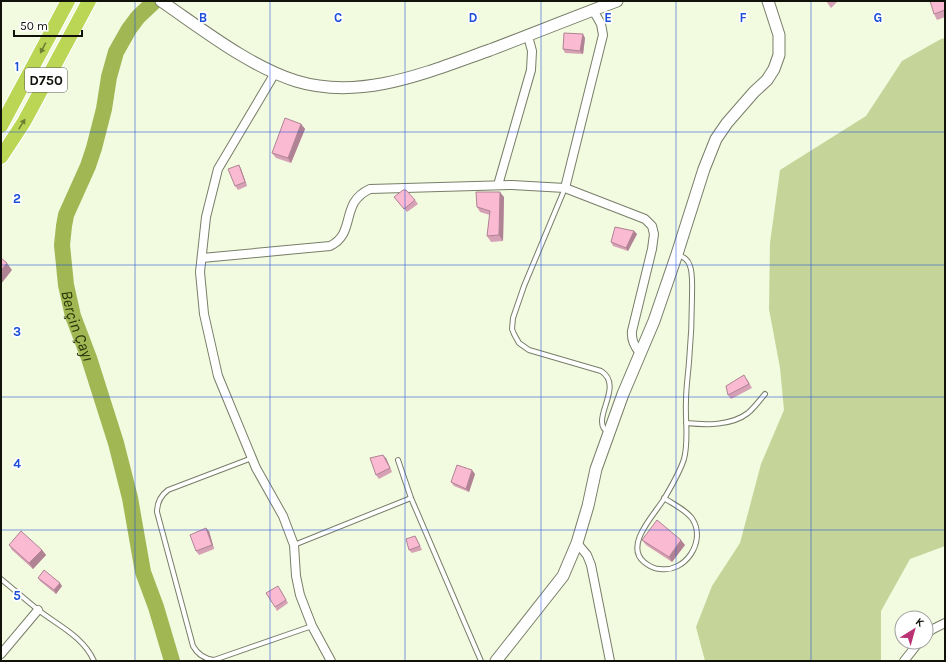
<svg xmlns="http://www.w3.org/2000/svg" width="946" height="662" font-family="Karla,sans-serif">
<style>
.green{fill:#c5d599}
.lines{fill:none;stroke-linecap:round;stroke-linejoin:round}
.river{stroke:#a0b753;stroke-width:16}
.lane-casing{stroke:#787e68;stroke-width:6}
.street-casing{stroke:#787e68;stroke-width:10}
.secondary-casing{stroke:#787e68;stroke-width:13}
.highway-casing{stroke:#fff;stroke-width:16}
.lane{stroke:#fff;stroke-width:4}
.street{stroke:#fff;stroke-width:8}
.secondary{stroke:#fff;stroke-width:11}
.highway{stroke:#bad654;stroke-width:14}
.wall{fill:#d7a1b5}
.shaded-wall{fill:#af8393}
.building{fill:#fabbd2;stroke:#af8393}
.oneway{fill:#6e7e33}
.grid{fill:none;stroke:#1d4ed8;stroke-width:1;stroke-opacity:0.55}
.labels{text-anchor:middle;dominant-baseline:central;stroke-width:3.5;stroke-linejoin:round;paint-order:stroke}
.shield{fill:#fff;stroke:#585a54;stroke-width:1}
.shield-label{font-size:14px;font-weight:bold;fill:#11130a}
.water-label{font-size:16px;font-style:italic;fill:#2b3409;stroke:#fff}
.grid-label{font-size:13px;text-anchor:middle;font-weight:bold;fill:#1d4ed8;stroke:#fff;stroke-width:3.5;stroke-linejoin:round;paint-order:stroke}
</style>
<rect width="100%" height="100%" fill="#f2fae0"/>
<path class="green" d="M945,38V546L910,559L881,611V661H705L696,627L712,586L740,543L761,464L784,410L780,368L769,309L770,243L780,170L866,116L902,61L941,39Z"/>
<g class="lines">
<path class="river" id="s1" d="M155,1L138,17L129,29L116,52L109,77L104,109L94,148L88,166L66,215L64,226L62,245L66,285L73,316L89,358L116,443L130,498L143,572L156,607L172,661"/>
<defs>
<path id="lane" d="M565,188L524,286L513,318L512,329L514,334L519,343L529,350L601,371C626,387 587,421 609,433
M686,423C706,425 731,426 748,413C754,408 759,401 765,394
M252,458L168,490C160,496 157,503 157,512L193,646C198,655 205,659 214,660L312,626
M398,460L411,498L481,661
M664,498C673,504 688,511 693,520C706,542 685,573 660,569C654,569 649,566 644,562C624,545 654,515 664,499C671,487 680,472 684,459C689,440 685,421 686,401C686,388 688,375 689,362C691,340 692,318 692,296C692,287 693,274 690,266C688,259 683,257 677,254
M294,545L411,498
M1,579C13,589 25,599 37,609C57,625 83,636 94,661"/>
<path id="street" d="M275,73L218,169L206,217L200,272L204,314L218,376L256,468L283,516L294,545L296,576L300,595L312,626L331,661
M498,185L531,70L532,51L528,36
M565,188L603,35L601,24L593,10
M202,258L330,246C357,233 339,203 370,189L512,185L565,188L645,219L652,226L654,234L652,249L632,331C631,340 634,346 640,353
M577,543L587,555L591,565L610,661
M926,634L933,629L945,623
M1,654L38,610
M904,661L919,642"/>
<path id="secondary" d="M161,1C202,29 249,66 296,81C362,101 428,72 490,50C532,34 574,17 617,1
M496,661L563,576L577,543L588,506L596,469L623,394L654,321L677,254L704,169L716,139L727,123L754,92L767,80L774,69L779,55V35L768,1"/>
<path id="highway" d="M1,126L68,1
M1,157L24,122L89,1"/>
</defs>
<use href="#lane" class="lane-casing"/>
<use href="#street" class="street-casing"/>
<use href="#secondary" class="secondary-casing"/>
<use href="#highway" class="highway-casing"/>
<use href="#lane" class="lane"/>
<use href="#street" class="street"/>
<use href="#secondary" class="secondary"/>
<use href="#highway" class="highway"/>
</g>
<path class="wall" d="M826,1H838L831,8Z
M945,1V17L937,20L934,14Z
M585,38L583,54L565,53L563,49Z
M301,124L305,129L291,163L276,158L272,153Z
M239,165L241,169L247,186L238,190L235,186Z
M394,197L415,200L418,204L407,212Z
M504,197L503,241L491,242L487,236L490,215L480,212L477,207Z
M634,231L637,234L628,251L613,246L611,242Z
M747,379L752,388L731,399L728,395Z
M386,458L392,472L379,479L376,475Z
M475,474L469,492L454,486L451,482Z
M209,531L214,549L199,555L196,551Z
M415,536L417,539L422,550L412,553L409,550Z
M642,540L685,545L672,562L646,545Z
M9,545L42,550L46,555L33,569L12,550Z
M38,578L62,586L56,594L40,581Z
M280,589L288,603L277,611L275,607Z"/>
<path class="shaded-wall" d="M583,34L585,38L583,54L580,51Z
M301,124L305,129L291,163L288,158Z
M239,165L241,169L247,186L245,182Z
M500,192L504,197L503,241L499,235Z
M634,231L637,234L628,251L626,248Z
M7,263L12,270L1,284V270Z
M383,455L386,458L392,472L390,468Z
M472,470L475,474L469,492L466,489Z
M206,528L209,531L214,549L212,545Z
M681,540L685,545L672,562L669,557Z
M42,550L46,555L33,569L29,563Z
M60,583L62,586L56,594L54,590Z"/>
<path class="building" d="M930,1H945V10L934,14Z
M564,33L583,34L580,51L563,49Z
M285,118L301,124L288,158L272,153Z
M239,165L245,182L235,186L228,169Z
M403,190H406L415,200L404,209L394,197Z
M476,192H500L499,235L487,236L490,211L477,207Z
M615,227L634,231L626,248L611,242Z
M1,258L7,263L1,270Z
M744,375L749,384L728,395L726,386Z
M383,455L390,468L376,475L370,458Z
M457,465L472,470L466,489L451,482Z
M657,520L681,540L669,557L642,540Z
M206,528L212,545L196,551L190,535Z
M21,531L42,550L29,563L9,545Z
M415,536L420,546L409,550L406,539Z
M44,570L60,583L54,590L38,578Z
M278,586L286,600L275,607L266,593Z"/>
<defs><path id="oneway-solid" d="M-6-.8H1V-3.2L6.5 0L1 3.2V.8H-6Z"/></defs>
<g class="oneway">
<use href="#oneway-solid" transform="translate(43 48) rotate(118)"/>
<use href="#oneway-solid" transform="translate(22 124) rotate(-58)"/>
</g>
<path class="grid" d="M135,1V661M270,1V661M405,1V661M541,1V661M676,1V661M811,1V661M1,132H945M1,265H945M1,397H945M1,530H945"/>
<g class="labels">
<rect class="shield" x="25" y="68" width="42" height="24" rx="3"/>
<g class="shield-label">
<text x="46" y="80">D750</text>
</g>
<g class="water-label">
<text stroke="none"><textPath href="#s1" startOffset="349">Berçin Çayı</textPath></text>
</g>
</g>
<g class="grid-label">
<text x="203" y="22">B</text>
<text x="338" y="22">C</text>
<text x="473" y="22">D</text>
<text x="608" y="22">E</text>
<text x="743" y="22">F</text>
<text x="878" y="22">G</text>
<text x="17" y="71">1</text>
<text x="17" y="203">2</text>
<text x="17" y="336">3</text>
<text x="17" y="468">4</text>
<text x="17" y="600">5</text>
</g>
<rect width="946" height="662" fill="none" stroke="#11130a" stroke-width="4"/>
<g transform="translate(914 630) rotate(37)"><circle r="19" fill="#ffffff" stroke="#a0a19d"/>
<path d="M0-3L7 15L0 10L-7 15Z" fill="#ba3374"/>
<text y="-6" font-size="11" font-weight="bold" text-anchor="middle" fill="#11130a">K</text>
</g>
<path d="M14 30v6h68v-6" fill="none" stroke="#11130a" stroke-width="2"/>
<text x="20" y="30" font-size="12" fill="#11130a" stroke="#ffffff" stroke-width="3" paint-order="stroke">50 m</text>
</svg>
